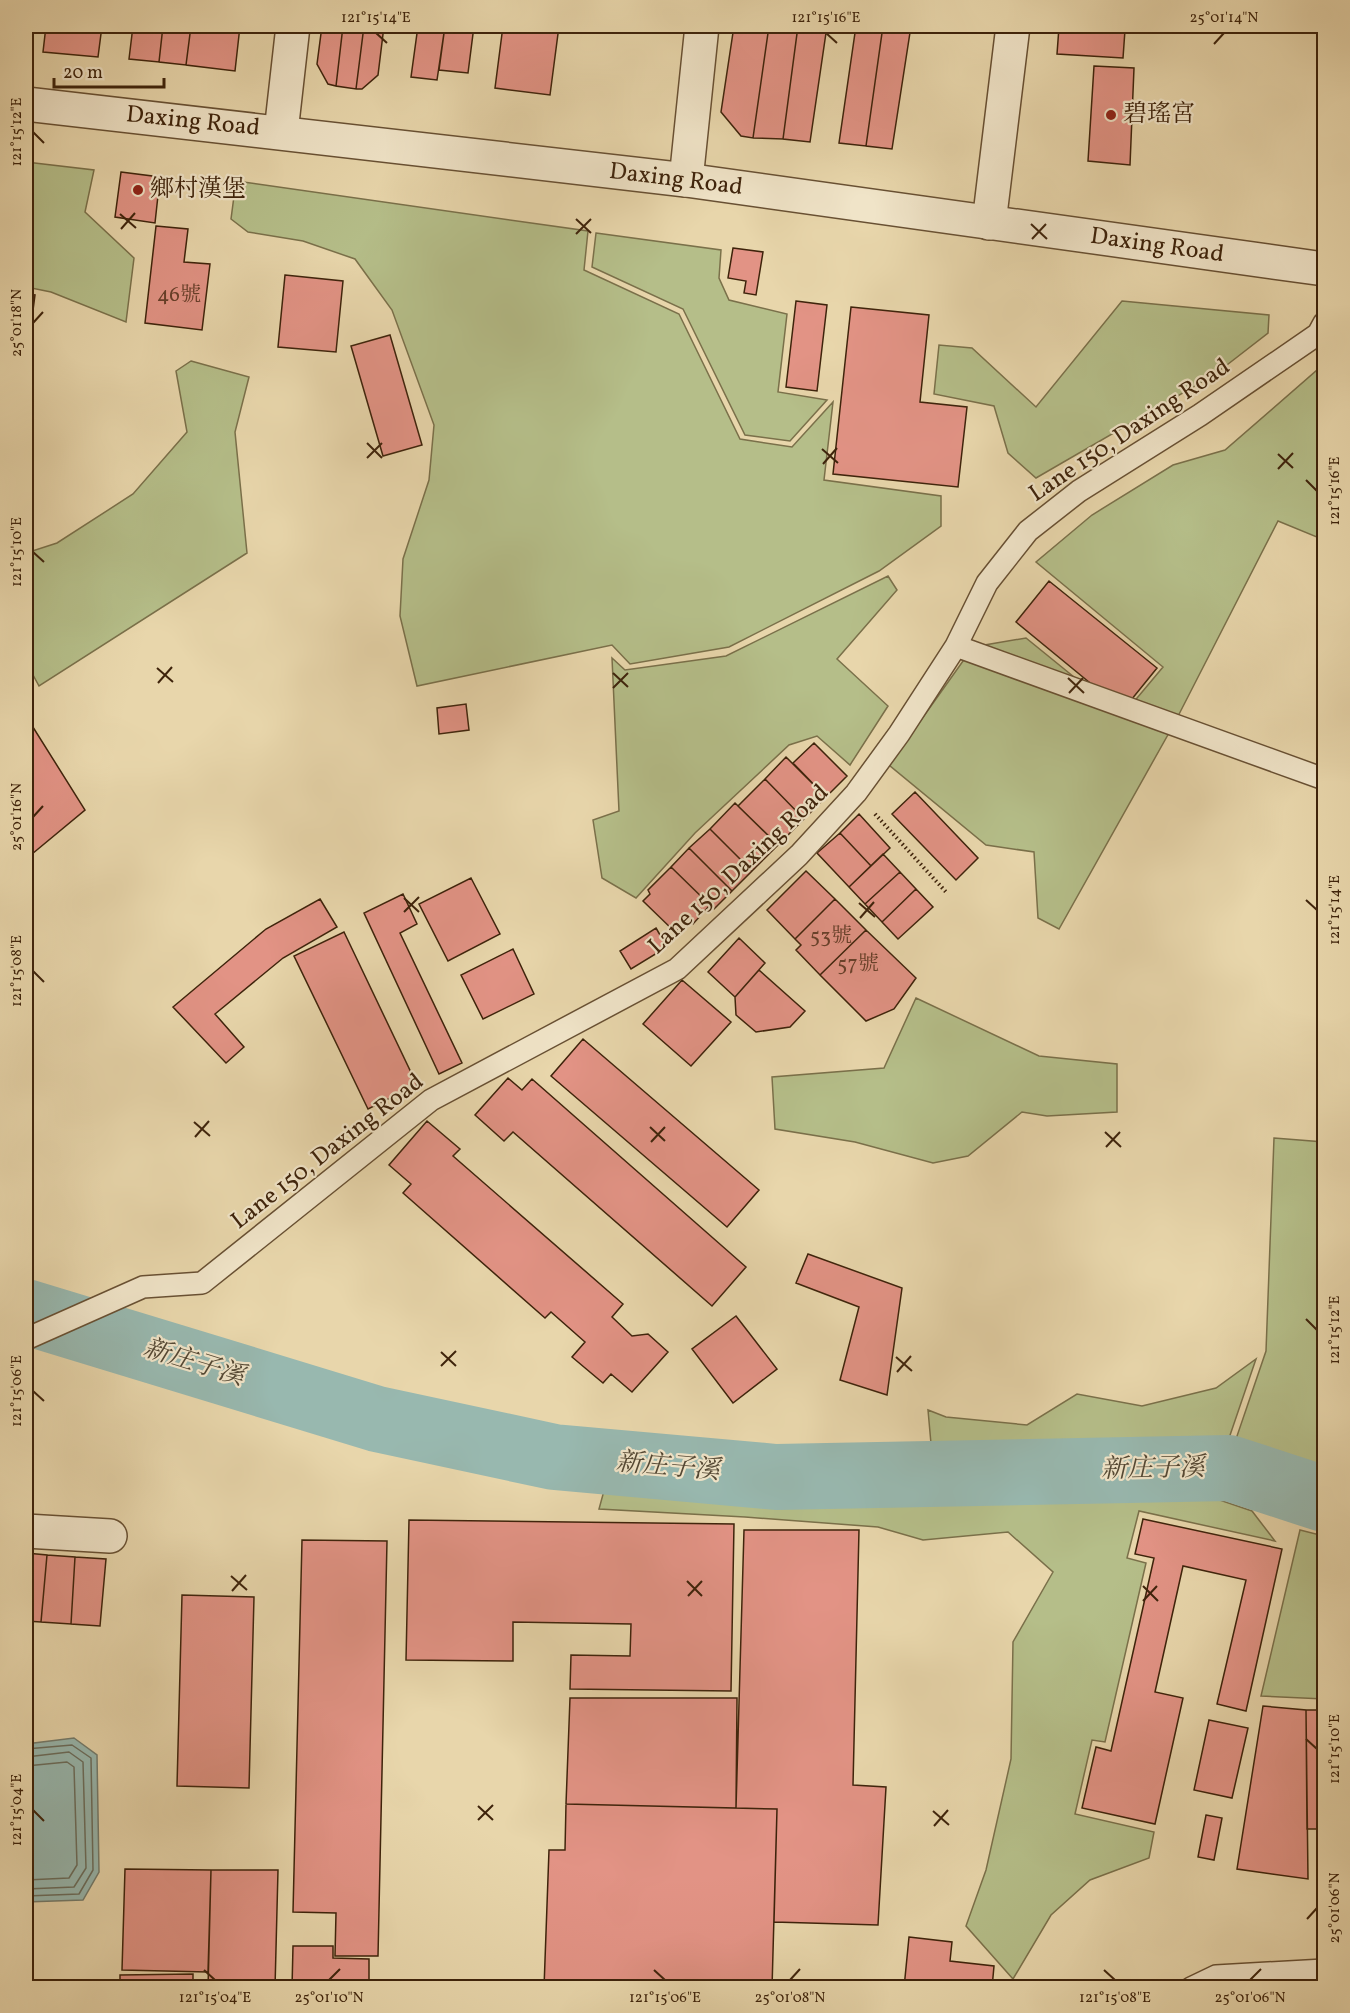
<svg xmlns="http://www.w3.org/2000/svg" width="1350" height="2013" font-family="Vollkorn,'Noto Serif TC',serif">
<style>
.green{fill:#b5be89;stroke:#7a704a;stroke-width:1.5}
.water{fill:#98b8af;stroke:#747c6d;stroke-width:1.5}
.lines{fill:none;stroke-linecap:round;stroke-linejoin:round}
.shore{stroke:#6b6e5d;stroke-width:1.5}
.river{stroke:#98b8af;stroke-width:66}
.building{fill:#e29385;stroke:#3e230b;stroke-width:1.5}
.service-casing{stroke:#685033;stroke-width:24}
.minor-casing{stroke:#685033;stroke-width:36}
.tertiary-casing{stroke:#685033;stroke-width:36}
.path{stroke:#3e230b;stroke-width:4;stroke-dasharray:1.5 3;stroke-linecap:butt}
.service{stroke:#f0e4c8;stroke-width:21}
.minor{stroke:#f0e4c8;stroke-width:33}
.tertiary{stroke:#f0e4c8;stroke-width:33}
.ticks{fill:none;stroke:#3e230b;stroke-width:2}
.poi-dot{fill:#8f2418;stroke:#f0e4c8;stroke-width:2}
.labels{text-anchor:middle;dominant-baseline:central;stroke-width:4.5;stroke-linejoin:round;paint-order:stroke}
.number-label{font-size:21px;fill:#673f2a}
.poi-label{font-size:24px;fill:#3e230b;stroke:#f0e4c8;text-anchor:start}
.street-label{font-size:24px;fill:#3e230b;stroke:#f0e4c8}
.water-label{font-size:26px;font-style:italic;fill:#544834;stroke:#f0e4c8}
.neatline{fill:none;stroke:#3e230b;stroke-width:2}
.ticks-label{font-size:15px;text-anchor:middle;fill:#3e230b}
</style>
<rect width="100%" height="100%" fill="#e8d6ab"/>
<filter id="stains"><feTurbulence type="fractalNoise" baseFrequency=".00333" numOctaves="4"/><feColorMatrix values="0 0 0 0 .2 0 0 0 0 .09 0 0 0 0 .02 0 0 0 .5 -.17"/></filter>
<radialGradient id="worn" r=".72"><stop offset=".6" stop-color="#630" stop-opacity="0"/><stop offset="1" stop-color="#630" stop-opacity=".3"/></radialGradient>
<path class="green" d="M26,162L94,170L85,212L134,258L126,322L51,292L26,287Z
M236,181L588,231L584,270L679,314L740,439L792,447L833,402L824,480L941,496V526L879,571L729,647L630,664L612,645L417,686L400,616L403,559L429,480L434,425L392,310L355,259L303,241L248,232L231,219Z
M596,233L721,250L719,278L729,300L787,314L778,392L827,400L790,441L745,435L683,309L592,267Z
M1122,301L1269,315L1268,333L1214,375L1036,478L1008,453L994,406L934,394L939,345L972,348L1036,407Z
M191,361L249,377L235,432L247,553L39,686L26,662V553L57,543L133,494L187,432L176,371Z
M1324,364V540L1278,521L1174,724L1059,929L1038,918L1034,852L986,845L889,765L973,647L1026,638L1122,716L1163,667L1036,562L1092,515L1173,465L1225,450Z
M888,576L897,590L837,659L888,706L850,765L817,736L789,745L695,833L636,898L602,878L593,820L619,811L612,658L625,670L726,656Z
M916,998L1039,1056L1117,1064V1112L1047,1116L1022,1112L968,1156L933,1163L855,1142L775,1129L772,1077L884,1068Z
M1274,1138L1324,1142V1465L1317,1472L1236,1439L1266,1351Z
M1256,1359L1226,1447L1024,1448L932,1455L928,1410L946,1417L1027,1425L1077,1394L1142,1406L1216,1388Z
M605,1487L691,1489L873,1500L1063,1487H1137L1208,1496L1252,1511L1275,1541L1139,1511L1127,1558L1146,1563L1105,1742L1092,1740L1075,1814L1154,1832L1149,1858L1090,1880L1051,1915L1013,1979L966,1926L986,1870L1011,1759L1013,1642L1053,1572L1008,1532L923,1540L878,1527L745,1517L599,1509Z
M1300,1530L1324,1536V1699L1261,1696Z"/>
<path class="water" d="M74,1738L97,1755L99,1872L83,1900L26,1902V1744Z"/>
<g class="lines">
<path class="shore" d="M26,1749L72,1745L91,1758L93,1870L79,1894L26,1896
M26,1757L69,1752L83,1762L86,1868L74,1887L26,1889
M26,1766L67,1762L74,1767L77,1865L69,1878L26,1880"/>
<path class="river" d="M26,1312L377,1419L554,1457L776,1477L1229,1468L1324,1499"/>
</g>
<path class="building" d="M46,26H102L98,57L43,52Z
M133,26H163L159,62L129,59Z
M163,26H191L186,65L159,62Z
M191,26H240L235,71L186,65Z
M322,26H343L336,86L328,84L317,64Z
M343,26H364L356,89L336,86Z
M364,26H384L378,75L362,89H356Z
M418,26H445L437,80L411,77Z
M445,26H474L468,73L439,70Z
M503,26H559L550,95L495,88Z
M734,26H769L753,138L741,136L721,112Z
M769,26H798L783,139L753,138Z
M798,26H827L810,142L783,139Z
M856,26H883L866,146L839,143Z
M883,26H911L892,149L866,146Z
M1059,26H1125V30Z
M1059,27L1125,30L1123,58L1057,54Z
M1094,66L1134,68L1130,165L1088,161Z
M121,172L160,177L155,223L115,217Z
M156,226L188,229L184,262L210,264L202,330L145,323Z
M733,248L763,252L756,295L744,293L746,281L728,278Z
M285,275L343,281L336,352L278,347Z
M26,294L35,295L26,364Z
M796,301L827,305L817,391L786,387Z
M851,307L929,315L920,402L967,407L958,487L833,474Z
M390,335L422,445L383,456L351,346Z
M1049,581L1157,668L1123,710L1016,622Z
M466,704L469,730L439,734L437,708Z
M26,716L85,810L26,859Z
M814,743L847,776L826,797L793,763Z
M786,757L826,797L804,819L765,779Z
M765,779L804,819L778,845L738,806Z
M915,792L978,858L956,880L892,814Z
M735,803L778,845L752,871L710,829Z
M859,814L890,848L871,866L840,833Z
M710,829L752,871L732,891L689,848Z
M840,833L871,866L849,887L817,853Z
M689,848L732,891L714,909L671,867Z
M883,854L900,872L865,904L849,887Z
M671,867L710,905L693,924L688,919L675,932L643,901L650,894L648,890Z
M806,871L835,899L795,939L767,910Z
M900,872L916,889L882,922L865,904Z
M471,878L500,934L448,961L419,904Z
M916,889L933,907L898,939L882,922Z
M403,894L417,924L400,933L462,1063L439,1074L364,913Z
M320,899L337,927L283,958L215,1014L244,1047L226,1063L173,1007L266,929Z
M835,899L866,930L820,975L796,950L801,945L795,939Z
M656,928L667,947L631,969L620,951Z
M866,930L916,978L894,1009L866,1021L820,975Z
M344,932L417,1085L368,1109L294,956Z
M739,938L765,963L735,997L708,972Z
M513,949L534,994L483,1019L461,975Z
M759,970L805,1011L790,1027L756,1032L736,1015L735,997Z
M682,980L731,1022L691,1066L643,1024Z
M583,1039L759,1190L727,1227L551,1076Z
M508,1078L522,1090L532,1079L746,1267L712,1306L513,1132L504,1141L475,1115Z
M427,1121L460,1149L453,1156L623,1304L612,1317L632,1336L648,1334L668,1352L632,1392L611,1374L603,1383L572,1357L585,1342L551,1312L545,1318L403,1193L411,1184L389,1165Z
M808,1254L902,1288L887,1395L840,1380L859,1307L796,1283Z
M736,1316L777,1369L733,1403L692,1349Z
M1143,1519L1282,1549L1246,1711L1217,1704L1246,1580L1183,1566L1155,1692L1183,1698L1155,1824L1082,1808L1096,1747L1111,1751L1154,1558L1135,1554Z
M409,1520L734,1524L731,1691L570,1689L571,1655L630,1656L631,1624L513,1622V1661L406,1660Z
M744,1530H859L853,1785L886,1787L878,1925L774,1922L777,1809L736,1808Z
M302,1540L387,1541L378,1956H335L336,1913L293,1912Z
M26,1553L47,1555L41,1622L26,1621Z
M47,1555L75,1557L71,1624L41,1622Z
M75,1557L106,1559L100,1626L71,1624Z
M182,1595L254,1597L249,1788L177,1786Z
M570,1698H737L736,1808L566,1804Z
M1263,1706L1306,1710L1308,1879L1237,1869Z
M1306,1710H1324V1829H1307Z
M1209,1720L1248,1728L1232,1798L1194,1790Z
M566,1804L777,1809L772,1988H544L549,1850H565Z
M1206,1815L1222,1818L1214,1860L1198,1857Z
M125,1869L211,1870L208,1972L122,1970Z
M211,1870H278L275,1988H208Z
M909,1937L952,1942L950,1961L994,1966L992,1988H904Z
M293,1946H333V1958L369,1959V1988H292Z
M193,1974V1988H120V1975Z"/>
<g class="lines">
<defs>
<path id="service" d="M956,646L1324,779
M26,1339L143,1287L202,1283L431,1100L677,969L799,855L856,793L899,734L956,646L987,583L1028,531L1079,491L1200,415L1318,334L1324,323
M1191,1988L1216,1976L1324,1970"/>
<path id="minor" d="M281,132L293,26
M686,180L702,26
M989,223L1013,26
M26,1531L110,1536"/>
<path id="tertiary" d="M26,104L686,180L1324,269"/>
</defs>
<use href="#service" class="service-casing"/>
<use href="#minor" class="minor-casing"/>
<use href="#tertiary" class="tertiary-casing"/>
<path class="path" d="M875,814L946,892"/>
<use href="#service" class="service"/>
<use href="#minor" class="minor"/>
<use href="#tertiary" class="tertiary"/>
</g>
<path class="ticks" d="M376,33L387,43M826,33L837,43M1214,44L1224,33M33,132L44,143M120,214L136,228M576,219L591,233M1031,224L1047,239M121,229L135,213M576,234L591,219M1032,239L1046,224M33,323L43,312M367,443L382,458M822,449L838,463M1278,454L1293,468M367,458L382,443M823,464L837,448M1278,469L1293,453M1306,480L1317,491M33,552L44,562M157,668L173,682M613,673L628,687M1068,678L1084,693M158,683L172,667M613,688L628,673M1069,693L1083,678M33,817L43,806M404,898L419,912M1306,900L1317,910M859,903L875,917M404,912L419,897M860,918L874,902M33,971L44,982M194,1122L210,1136M650,1127L665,1141M1105,1132L1121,1147M195,1137L209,1121M651,1142L665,1127M1106,1147L1120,1132M1306,1319L1317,1330M441,1352L456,1366M896,1357L912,1371M441,1366L456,1351M897,1372L911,1356M33,1391L44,1401M231,1576L247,1590M687,1581L702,1596M1143,1586L1158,1601M232,1591L246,1575M688,1596L702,1581M1143,1601L1157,1586M1306,1739L1317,1749M478,1806L493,1820M33,1810L44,1821M933,1811L949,1825M478,1820L493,1805M934,1826L948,1810M1307,1919L1317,1908M204,1970L215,1980M654,1970L665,1980M1104,1970L1115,1980M329,1980L340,1969M790,1980L800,1969M1250,1980L1261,1969"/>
<g class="poi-dot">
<circle cx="1111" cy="115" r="6"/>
<circle cx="138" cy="190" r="6"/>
</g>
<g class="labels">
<g class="number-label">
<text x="179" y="295">46號</text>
<text x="831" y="936">53號</text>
<text x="858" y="964">57號</text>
</g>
<g class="poi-label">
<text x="1123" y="115">碧瑤宮</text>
<text x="150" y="190">鄉村漢堡</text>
</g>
<g class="street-label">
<text transform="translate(193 122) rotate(6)">Daxing Road</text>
<text transform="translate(676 180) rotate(7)">Daxing Road</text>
<text transform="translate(1157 246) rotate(8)">Daxing Road</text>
<text transform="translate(1130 431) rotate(-34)">Lane 150, Daxing Road</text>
<text transform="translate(739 870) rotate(-43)">Lane 150, Daxing Road</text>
<text transform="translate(328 1152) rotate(-38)">Lane 150, Daxing Road</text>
</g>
<g class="water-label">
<text transform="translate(194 1363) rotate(17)">新庄子溪</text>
<text transform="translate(668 1467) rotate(5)">新庄子溪</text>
<text transform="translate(1153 1469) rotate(-1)">新庄子溪</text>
</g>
</g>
<rect width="1350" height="2013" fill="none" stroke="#e8d6ab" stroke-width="66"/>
<path d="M54 78v9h110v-9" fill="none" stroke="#3e230b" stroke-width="3"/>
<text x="63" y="78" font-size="18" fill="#3e230b" stroke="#f0e4c8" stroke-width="4.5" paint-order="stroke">20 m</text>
<rect x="33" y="33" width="1284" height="1947" class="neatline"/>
<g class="ticks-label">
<text x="376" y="22">121°15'14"E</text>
<text x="826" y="22">121°15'16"E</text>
<text x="1224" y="22">25°01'14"N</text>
<text transform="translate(16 132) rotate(-90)" y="5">121°15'12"E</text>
<text transform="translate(16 323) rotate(-90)" y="5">25°01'18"N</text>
<text transform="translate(1334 491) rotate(-90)" y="5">121°15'16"E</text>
<text transform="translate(16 552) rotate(-90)" y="5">121°15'10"E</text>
<text transform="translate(16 817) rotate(-90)" y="5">25°01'16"N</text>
<text transform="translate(1334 910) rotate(-90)" y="5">121°15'14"E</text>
<text transform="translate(16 971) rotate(-90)" y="5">121°15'08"E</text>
<text transform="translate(1334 1330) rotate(-90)" y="5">121°15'12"E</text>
<text transform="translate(16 1391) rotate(-90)" y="5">121°15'06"E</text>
<text transform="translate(1334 1749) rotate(-90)" y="5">121°15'10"E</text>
<text transform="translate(16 1810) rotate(-90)" y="5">121°15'04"E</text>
<text transform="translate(1334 1908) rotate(-90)" y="5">25°01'06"N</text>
<text x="215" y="2002">121°15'04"E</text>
<text x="329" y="2002">25°01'10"N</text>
<text x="665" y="2002">121°15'06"E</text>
<text x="790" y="2002">25°01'08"N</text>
<text x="1115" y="2002">121°15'08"E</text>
<text x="1250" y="2002">25°01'06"N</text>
</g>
<rect width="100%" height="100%" filter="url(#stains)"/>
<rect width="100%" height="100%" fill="url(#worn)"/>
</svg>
